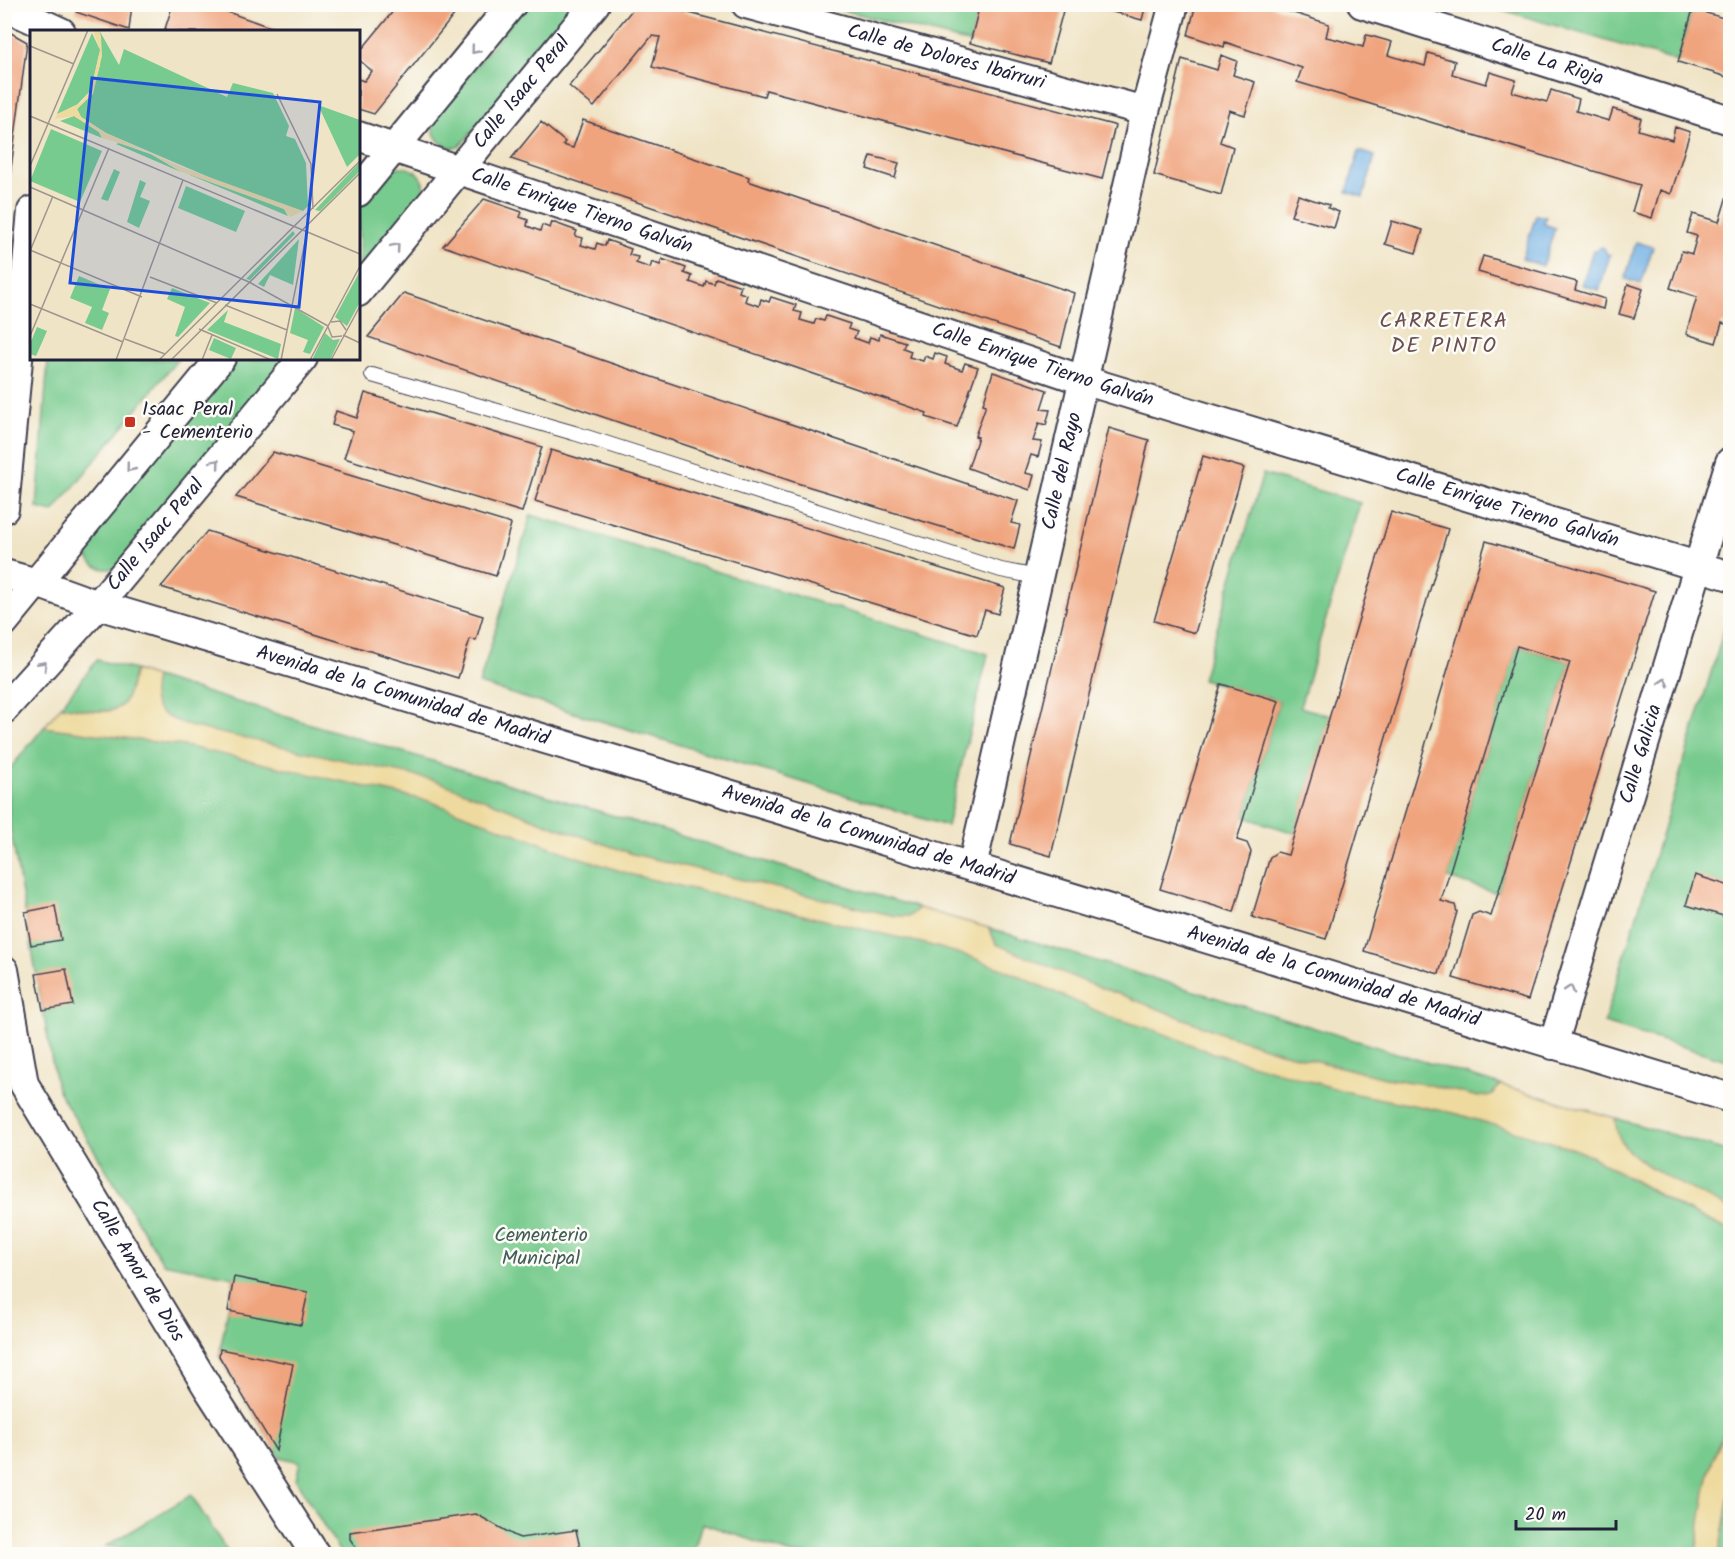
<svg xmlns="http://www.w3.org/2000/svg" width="1735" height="1559" font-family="Kalam,sans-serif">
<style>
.green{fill:#78cb8e;stroke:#4d7664;stroke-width:1.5}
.sand{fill:#eeda9e;stroke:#887e6c;stroke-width:1.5}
.water{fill:#71b0e4;stroke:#4a6990;stroke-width:1.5}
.building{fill:#f0a47e}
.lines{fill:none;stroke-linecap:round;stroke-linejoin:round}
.service-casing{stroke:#413f50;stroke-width:16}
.minor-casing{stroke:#413f50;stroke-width:32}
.service{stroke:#fff;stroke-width:14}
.minor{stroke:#fff;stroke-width:28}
.oneway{stroke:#9c9ca7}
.poi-dot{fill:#c8321e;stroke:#fdfcf7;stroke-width:2}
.labels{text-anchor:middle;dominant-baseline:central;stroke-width:5;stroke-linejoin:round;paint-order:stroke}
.street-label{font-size:20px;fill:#22223b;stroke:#fdfcf7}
.poi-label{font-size:20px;fill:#22223b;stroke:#fdfcf7;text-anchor:start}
.park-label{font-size:20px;fill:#405d58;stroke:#fdfcf7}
.quarter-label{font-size:22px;letter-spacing:1.5px;fill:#6a5052;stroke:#fdfcf7}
.inset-road{fill:none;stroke:#9e968e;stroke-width:1.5}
.view{fill:#1d4ed8;fill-opacity:0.15;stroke:#1d4ed8;stroke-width:3}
.inset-edge{fill:none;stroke:#22223b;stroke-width:3}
</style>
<rect width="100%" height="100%" fill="#fdfcf7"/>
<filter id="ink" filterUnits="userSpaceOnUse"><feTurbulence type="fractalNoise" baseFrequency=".0167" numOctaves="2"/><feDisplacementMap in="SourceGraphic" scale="12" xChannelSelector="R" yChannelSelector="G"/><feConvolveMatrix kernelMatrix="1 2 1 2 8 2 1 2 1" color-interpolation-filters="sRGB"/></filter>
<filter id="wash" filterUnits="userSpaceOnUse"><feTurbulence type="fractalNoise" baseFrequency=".008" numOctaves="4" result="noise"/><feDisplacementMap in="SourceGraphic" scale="24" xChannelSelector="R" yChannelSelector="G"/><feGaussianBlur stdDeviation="1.35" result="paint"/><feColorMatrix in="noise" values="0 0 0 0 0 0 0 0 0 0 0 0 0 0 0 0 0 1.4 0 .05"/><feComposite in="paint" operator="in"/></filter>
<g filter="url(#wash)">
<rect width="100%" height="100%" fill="#f0e4c6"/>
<path class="green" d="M525,5H581L459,147C442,149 432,138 432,121Z
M823,5H980L970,43Z
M1486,5H1694L1678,62Z
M397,167C416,166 427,178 423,197L359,279V206L384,175L390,169Z
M48,359H178L53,512L37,508Z
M233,359H292L116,568C97,572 86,563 85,544Z
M1263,474L1360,503L1300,707L1330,716L1295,833L1244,817L1279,701L1202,679Z
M531,515L988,654L947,826L479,684Z
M1728,617H1730V1061L1604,1023Z
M1517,646L1570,662L1498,893L1448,878Z
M97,660L135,670C132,680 130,693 124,702C114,719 77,708 61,706Z
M155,677L919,908L910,916H895L633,854L558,828L486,800L189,726C161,715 147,711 155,677Z
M44,727L185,746L429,801L572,855L633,875L926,944L971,957L1005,970L1108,1016L1157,1031L1210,1052L1351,1093L1454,1113L1568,1147L1589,1155L1681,1208L1730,1231V1422C1708,1454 1701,1516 1696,1554H792L702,1523L693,1554H341L296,1480L300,1462L280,1457L219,1356L234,1277L163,1263L57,1089L9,822L8,771Z
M989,928L1501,1085L1491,1095L1478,1097L1430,1085L1385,1078L1280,1052L1218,1032L1122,995L1097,987L996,944Z
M1615,1118L1730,1152V1209C1705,1196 1637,1166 1623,1144C1617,1136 1616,1127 1615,1118Z
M1730,1488V1554H1719Z
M191,1495L229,1554H162L106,1546Z"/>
<path class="sand" d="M135,670L155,677C147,711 161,715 189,726L434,780L558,828L633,854L895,916H910L919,908L989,928L996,944L1097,987L1122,995L1218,1032L1280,1052L1385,1078L1430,1085L1478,1097L1491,1095L1501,1085L1615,1118C1616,1127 1617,1136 1623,1144C1637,1166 1705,1196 1730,1209V1231L1679,1206L1589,1155L1568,1147L1454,1113L1351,1093L1210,1052L1157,1031L1108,1016L1005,970L971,957L926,944L633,875L572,855L429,801L185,746L44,727L61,706C77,708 114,719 124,702C130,693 132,680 135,670Z
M1730,1422V1488L1719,1554H1696C1702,1510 1706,1460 1730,1422Z"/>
<path class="water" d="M1359,151L1375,156L1363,197L1347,192Z
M1536,215L1546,217L1544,224L1555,228L1543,266L1522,259Z
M1636,242L1653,247L1641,284L1625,279Z
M1601,247L1604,248L1607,254L1610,255L1599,290L1582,285L1593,250L1596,251Z"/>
<g id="blocks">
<path class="building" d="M77,4H132L129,30L76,12Z
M173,4H205L284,32H164Z
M399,4H463L374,114L358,109V79L364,81L372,71L358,59V54Z
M637,4H655L1113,125L1115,126L1102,179L766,90L764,96L652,67L660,37L652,36L594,107L569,86Z
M980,4H1039L1063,11L1049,63L970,43Z
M1084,4H1146L1142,20Z
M1196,4H1265L1329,24L1326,37L1335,39L1363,47L1366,35L1371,36L1392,42L1388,55L1425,66L1428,53L1455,61L1452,74L1486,84L1490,72L1516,80L1512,92L1547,102L1551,90L1579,99L1576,111L1609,121L1613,109L1627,113L1641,118L1638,130L1672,140L1675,127L1690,132L1671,194L1660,190L1652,218L1632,212L1640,185L1297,82L1302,68L1225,42L1224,47L1188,35Z
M1693,9L1730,20V78L1678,62Z
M4,29L27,42L6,208H4Z
M1221,55L1237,61L1233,75L1255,82L1245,115L1229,110L1220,142L1233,147L1221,195L1154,175L1182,59L1217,70Z
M583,120L749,177L748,181L1074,293L1061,347L511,159L541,122L565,142L563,145L573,148Z
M871,156L899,163L895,178L867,169Z
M1730,186V325L1722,323L1716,343L1686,334L1697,297L1670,288L1682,251L1692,254L1697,236L1687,233L1693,214L1719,222Z
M1298,195L1329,205L1328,208L1339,212L1334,228L1291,216Z
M484,199L522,212L520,217L528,220L527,226L540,231L542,225L550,228L552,222L577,231L575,236L583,238L581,245L595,249L597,243L605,246L607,240L631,249L629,255L638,257L636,263L650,268L652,262L660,265L662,259L686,268L684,273L692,276L690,282L704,287L706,281L714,284L716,278L741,286L739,292L747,295L745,301L759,306L761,299L769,302L771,297L796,305L794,311L802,313L800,320L814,324L816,319L824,321L826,316L850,324L848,329L857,332L854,338L868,343L870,337L879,340L880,334L905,342L903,348L911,351L909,357L923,361L925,356L933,359L935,353L947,357L945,364L962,370L965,363L978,367L957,427L926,417L927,413L443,246Z
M1392,221L1423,230L1416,253L1385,244Z
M1483,256L1577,282L1575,290L1605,299L1603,309L1478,272Z
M1628,284L1643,289L1634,318L1619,314Z
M404,293L1018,501L1011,523L1020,525L1014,549L797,483L368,337Z
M993,372L1047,390L1041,409L1050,410L1046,425L1039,423L1033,441L1042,442L1038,457L1031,455L1025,473L1034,475L1030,490L968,468L978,437L975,436L986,405L983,404Z
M365,393L542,447L522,512L344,458L353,431L332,425L336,411L357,418Z
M1109,428L1149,440L1051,856L1010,844Z
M551,450L1005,588L998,614L985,610L977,635L535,501Z
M273,452L511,524L496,576L236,497Z
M1203,456L1244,468L1195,633L1154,621Z
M1391,512L1448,529L1326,939L1252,917L1270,857L1277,852L1288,855Z
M207,531L483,616L476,640L470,639L458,678L161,587Z
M1486,541L1655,591L1528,1000L1453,978L1472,915L1479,912L1491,916L1570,662L1517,646L1441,901L1455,905L1457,912L1439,974L1364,951Z
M1221,684L1279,701L1237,840L1247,843L1251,852L1234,912L1160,889Z
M1695,875L1730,886V918L1686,905Z
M55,906L61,940L31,945L25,912Z
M66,969L73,1005L43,1010L36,974Z
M234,1277L308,1292L301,1325L228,1311Z
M220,1349L293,1364L276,1451L219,1356Z
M476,1514L515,1536L520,1538L576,1530L580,1547L567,1554H360L350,1539V1532Z"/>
</g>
</g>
<g filter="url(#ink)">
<use href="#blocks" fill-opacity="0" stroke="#413f50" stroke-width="1.5"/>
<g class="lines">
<defs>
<path id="service" d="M372,375L574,433L1001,570L1038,577"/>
<g id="minor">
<path id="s1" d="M746,4L1145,111"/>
<path id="s2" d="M1362,4L1730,120"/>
<path d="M4,6L61,32"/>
<path id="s3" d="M358,136L1083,380L1730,576"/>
<path d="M358,192L512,4"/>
<path id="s4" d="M358,292L595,4"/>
<path d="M4,509L32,211"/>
<path id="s5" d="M4,574L37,583L98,605L972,867L1730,1098"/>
<path d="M4,622L221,358"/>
<path id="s6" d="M4,709L98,605L303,358"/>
<path id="s7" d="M972,867L1145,111L1174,4"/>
<path id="s8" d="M4,970L24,1084L208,1388L315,1554"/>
<path id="s9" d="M1553,1045L1730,462"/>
</g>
</defs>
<use href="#service" class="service-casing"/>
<use href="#minor" class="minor-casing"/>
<use href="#service" class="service"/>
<use href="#minor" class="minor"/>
</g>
<defs><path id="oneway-chevron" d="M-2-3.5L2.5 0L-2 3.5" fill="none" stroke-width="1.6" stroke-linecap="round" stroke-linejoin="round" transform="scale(1.5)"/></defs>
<g class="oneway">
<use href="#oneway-chevron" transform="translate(475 50) rotate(129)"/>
<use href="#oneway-chevron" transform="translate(396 247) rotate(-50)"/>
<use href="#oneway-chevron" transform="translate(216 463) rotate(-50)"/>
<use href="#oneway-chevron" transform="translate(130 468) rotate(129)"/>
<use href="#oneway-chevron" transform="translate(43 665) rotate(-48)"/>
<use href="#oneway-chevron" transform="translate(1664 682) rotate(-73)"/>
<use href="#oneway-chevron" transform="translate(1570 989) rotate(-73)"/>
</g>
</g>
<rect class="poi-dot" x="124" y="416" width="12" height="12" rx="3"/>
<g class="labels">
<g class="street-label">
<text stroke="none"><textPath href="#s1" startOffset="207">Calle de Dolores Ibárruri</textPath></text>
<text stroke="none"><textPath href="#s2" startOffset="194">Calle La Rioja</textPath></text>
<text stroke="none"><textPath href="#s4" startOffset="258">Calle Isaac Peral</textPath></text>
<text stroke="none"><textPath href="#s3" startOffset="236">Calle Enrique Tierno Galván</textPath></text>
<text stroke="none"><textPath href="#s3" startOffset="722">Calle Enrique Tierno Galván</textPath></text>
<text stroke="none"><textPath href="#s7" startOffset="406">Calle del Rayo</textPath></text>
<text stroke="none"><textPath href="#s3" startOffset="1208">Calle Enrique Tierno Galván</textPath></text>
<text stroke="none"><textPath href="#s6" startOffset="231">Calle Isaac Peral</textPath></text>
<text stroke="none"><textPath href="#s5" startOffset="417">Avenida de la Comunidad de Madrid</textPath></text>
<text stroke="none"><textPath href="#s9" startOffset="304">Calle Galicia</textPath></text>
<text stroke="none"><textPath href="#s5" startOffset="903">Avenida de la Comunidad de Madrid</textPath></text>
<text stroke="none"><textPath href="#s5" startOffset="1389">Avenida de la Comunidad de Madrid</textPath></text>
<text stroke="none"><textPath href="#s8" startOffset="334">Calle Amor de Dios</textPath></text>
</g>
<g class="poi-label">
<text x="142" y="410">Isaac Peral<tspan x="142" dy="23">- Cementerio</tspan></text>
</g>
<g class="park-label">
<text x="541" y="1236">Cementerio<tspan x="541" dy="23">Municipal</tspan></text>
</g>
<g class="quarter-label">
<text x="1444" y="321">CARRETERA<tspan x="1444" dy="25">DE PINTO</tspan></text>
</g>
</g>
<g transform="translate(30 30)">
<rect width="330" height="330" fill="#f0e4c6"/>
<path d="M69,0L89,35L94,19L197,67L203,53L243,63L259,96L256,106L265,109L276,133L278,176L273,181L223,166L76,103L51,87L47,79L61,65L70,35ZM62,3L70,20L61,60L44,78L27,84ZM288,75L330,90V124L317,137ZM44,86L69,102L72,108L30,91ZM21,99L72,121L50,172L0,151ZM89,113L123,125L151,142L86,114ZM330,132V141L290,181L285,180ZM84,139L90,142L78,171L71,169ZM164,144L254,179L258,186L160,145ZM110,150L116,153L110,167L120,171L109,198L97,192ZM156,156L215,181L206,202L148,178ZM263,201L265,204L220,250L216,249ZM269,209L263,255L240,245L234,257L228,254ZM330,241V272L317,296L305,287ZM49,246L80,259L72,280L79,283L72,300L55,293L62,277L40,268ZM142,258L180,273L148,307L145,306L155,277L137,269ZM265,278L294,297L280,324L273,322L278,310L260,303ZM198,280L194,292L251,314L248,329L177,300ZM7,297L17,301L6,326L0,324V314ZM295,303L303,310L310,309L300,330H282ZM184,308L206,318L201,329L179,320Z" fill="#78cb8e"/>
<path d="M63,0H69L71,6L72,26L63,64L47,79L51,87L76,103L154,138L273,181L260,187L254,179L152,142L115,121L72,108L69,102L44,86L25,89L27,84L52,72L61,60L70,20Z" fill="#eeda9e"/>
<path class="inset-road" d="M0,16L44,34M247,64L281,134L283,179M0,86L330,224M0,136L58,0M0,157L219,252L298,296M0,220L112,267M0,221L23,166M120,247L187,273M0,274L93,312M195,275L257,300M301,292L310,291L316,300M298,297L302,307L312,306M169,299L241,330M313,305L330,313M0,306L79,118M95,309L135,324M86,330L153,150M129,330L330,131M141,330L330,143M172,330L182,305M251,330L277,202M280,330L330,236M301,330L330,276"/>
<path class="view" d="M62,48L290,72L269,277L40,253Z"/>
<rect width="330" height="330" class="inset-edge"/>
</g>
<rect width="1735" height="1559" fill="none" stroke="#fdfcf7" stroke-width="24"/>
<path d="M1516 1520v9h100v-9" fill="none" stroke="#22223b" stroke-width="3"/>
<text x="1525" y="1520" font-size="18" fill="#22223b" stroke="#fdfcf7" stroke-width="4.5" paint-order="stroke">20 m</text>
</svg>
